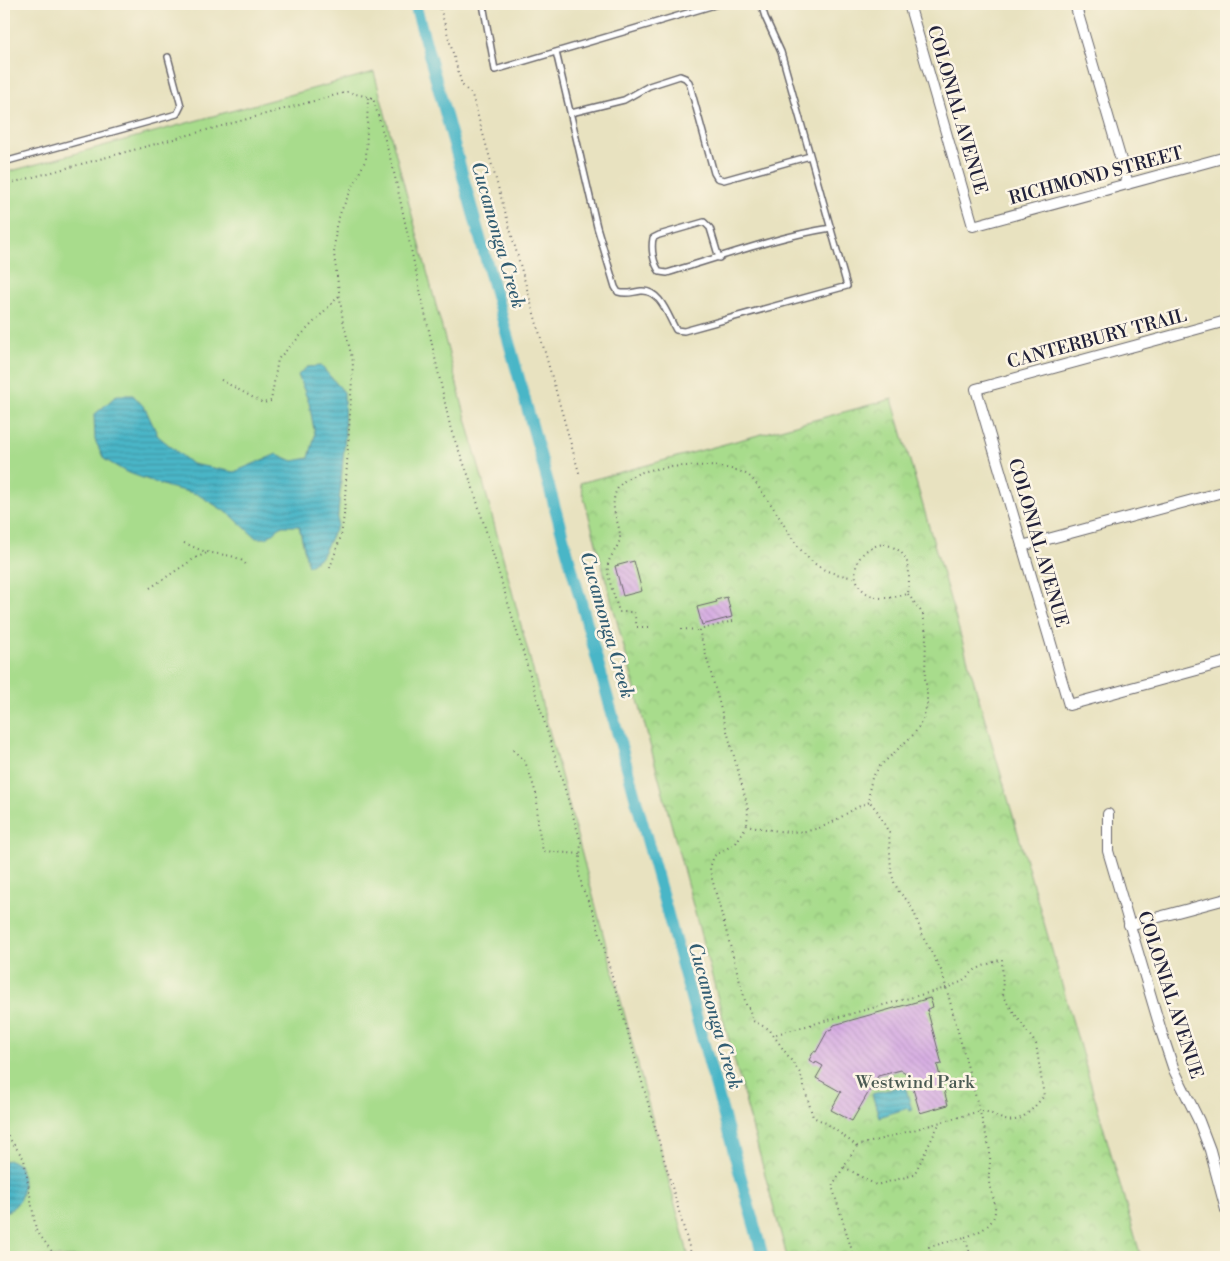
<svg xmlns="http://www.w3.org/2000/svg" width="1230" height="1261" font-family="'Libre Bodoni',serif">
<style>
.grass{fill:#a8dc8c;stroke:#657f64}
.park{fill:url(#park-crowns);stroke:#657f64}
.water{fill:url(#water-rules);stroke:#366c81}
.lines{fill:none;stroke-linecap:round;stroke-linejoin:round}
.canal{stroke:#4ab6c7;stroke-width:12}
.building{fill:url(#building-back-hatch)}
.lane-casing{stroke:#67656a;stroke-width:8}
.street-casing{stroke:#67656a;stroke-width:12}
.path{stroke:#67656a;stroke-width:2;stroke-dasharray:1 4;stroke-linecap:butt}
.lane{stroke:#fff;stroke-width:5}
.street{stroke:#fff;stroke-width:10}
.labels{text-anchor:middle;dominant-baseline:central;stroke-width:5;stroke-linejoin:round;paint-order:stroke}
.street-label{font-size:18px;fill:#22223b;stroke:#fcf5e5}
.park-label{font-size:18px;fill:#4a5a53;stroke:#fcf5e5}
.water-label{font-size:19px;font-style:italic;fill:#325d73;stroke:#fcf5e5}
</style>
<defs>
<pattern id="park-crowns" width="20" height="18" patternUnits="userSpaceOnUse" patternTransform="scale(1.25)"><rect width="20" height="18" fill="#a8dc8c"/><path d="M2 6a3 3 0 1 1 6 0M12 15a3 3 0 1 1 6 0" fill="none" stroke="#90bc7a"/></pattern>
<pattern id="water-rules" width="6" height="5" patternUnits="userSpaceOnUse" patternTransform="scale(1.25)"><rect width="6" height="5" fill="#4ab6c7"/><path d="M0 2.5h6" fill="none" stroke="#3d94a3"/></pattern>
<pattern id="building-back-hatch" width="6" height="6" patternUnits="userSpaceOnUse" patternTransform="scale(1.25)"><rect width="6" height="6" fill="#d3a7e2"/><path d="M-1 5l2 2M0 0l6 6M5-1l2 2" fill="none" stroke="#b58fc3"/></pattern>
</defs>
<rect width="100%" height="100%" fill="#fcf5e5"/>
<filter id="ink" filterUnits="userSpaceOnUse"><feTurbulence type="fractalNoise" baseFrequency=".02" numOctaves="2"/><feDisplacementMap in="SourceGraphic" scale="10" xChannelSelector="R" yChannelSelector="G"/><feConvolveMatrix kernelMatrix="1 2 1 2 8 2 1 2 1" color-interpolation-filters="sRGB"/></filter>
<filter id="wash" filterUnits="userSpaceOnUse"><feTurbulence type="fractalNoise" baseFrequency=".0096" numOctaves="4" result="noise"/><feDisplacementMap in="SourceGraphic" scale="20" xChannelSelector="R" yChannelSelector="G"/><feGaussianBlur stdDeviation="1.12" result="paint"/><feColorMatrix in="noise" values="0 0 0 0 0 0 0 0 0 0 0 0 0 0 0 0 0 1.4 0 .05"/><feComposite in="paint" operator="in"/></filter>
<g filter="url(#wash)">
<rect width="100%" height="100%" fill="#e8e2c0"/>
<path class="grass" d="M374,72L689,1257H4V173Z"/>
<path class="park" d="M892,399L1141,1257H787L580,483Z"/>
<path class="water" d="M321,366L344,392L345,437L337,526L321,557L308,566L299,526H282L267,538H256L231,515L197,494L168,487L126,472L104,459L95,440L94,415L117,395H133L145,408L158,436L192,464L234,472L277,454L293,461L309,458L315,435L309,403L298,375L307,367Z
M905,1085L912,1110L909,1111L908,1108L879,1117L872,1094Z
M10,1160L19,1165C26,1185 25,1204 4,1213V1161Z"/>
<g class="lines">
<path class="canal" d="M415,4L763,1257"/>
</g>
<g id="blocks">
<path class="building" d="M634,561L642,591L623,596L615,566Z
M727,597L732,617L702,625L697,607L717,602L716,600Z
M930,998L933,1007L927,1009L942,1064L937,1065L948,1105L920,1113L909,1075L901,1070L878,1076L852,1121L831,1110L841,1092L816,1078L823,1066L816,1062L815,1064L809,1060L814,1051L816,1052L828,1030L830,1031L834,1025Z"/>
</g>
</g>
<g filter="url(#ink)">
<use href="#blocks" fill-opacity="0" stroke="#67656a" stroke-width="1"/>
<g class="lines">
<defs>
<path id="lane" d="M483,4L495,70L718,4
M556,52L597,227L615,287L618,292C627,295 632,292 641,291C660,289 668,316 676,330L684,331L847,286L781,52L765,17L761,4
M571,113L624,100L649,86L680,76L685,78L689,82L714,173L717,178L724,180L810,156
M4,162L177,114L181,106L168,57
M719,258L710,228L704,222L659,235L653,238C651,249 653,263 660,272L667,273C721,257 775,237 831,228"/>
<path id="street" d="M909,4L973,226L1226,157
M1075,4L1128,184
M1226,321L976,389L1069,705L1226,662
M1022,546L1226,491
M1108,814V851L1162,1034L1174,1070L1199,1121L1210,1150L1226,1210
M1129,925L1226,899"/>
</defs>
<use href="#lane" class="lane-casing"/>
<use href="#street" class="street-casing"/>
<path class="path" d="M439,4L462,85L472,95L580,476
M4,185L347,92L373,98L393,168L451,430L472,485L581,842L579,872L582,887L595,917L692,1257
M221,380L263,403L271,401L278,359L339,296
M184,543C192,546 199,550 207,552C223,556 238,553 248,567
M884,544C912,551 910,570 908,594C898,596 886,600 876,597C846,590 849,548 884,544Z
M330,568L341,536L344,515L353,362L343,321L334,254L336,226L341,211L366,159L368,97
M150,588L195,558L207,553
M908,594L923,614L926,633L925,678L927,690V704L923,720L914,734L880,766L872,778L869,791L870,802L878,812L889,833L891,871L894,882L899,892L907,900L914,912L924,939L942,972L989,1146C992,1161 988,1169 989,1182C990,1190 994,1198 995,1206C997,1225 980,1232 965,1237L971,1257
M733,621L699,630L745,796L748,810L747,825C778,832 807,838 836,820C848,813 857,806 870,802
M648,627H637L634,612H619C616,600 606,576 608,564C610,555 620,546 620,537C620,524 612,513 614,500C616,470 663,467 686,466C703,465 735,466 749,476C754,480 758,486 761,491C781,514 792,548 818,566C829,574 844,575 857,579
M681,629L699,630
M513,750L524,760L529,771L537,797L538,826L543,851L580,854
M747,825L736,843L714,856L710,868L711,875L747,1008H749L753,1021L769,1029L800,1073L813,1117L826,1123L857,1146L980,1111C989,1111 993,1115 1002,1119C1021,1126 1033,1108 1044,1096L1036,1044L1003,997L1002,959L983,966L975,970L961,982L946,988L773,1035
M4,1127L7,1135L24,1159L36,1230L56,1257
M844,1167L876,1185L914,1175L940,1122
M854,1257L832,1186L857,1146
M932,1257L929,1247L965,1237"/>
<use href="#lane" class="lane"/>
<use href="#street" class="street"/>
</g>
</g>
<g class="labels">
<g class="street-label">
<text transform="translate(957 110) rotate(74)">COLONIAL AVENUE</text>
<text transform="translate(1096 176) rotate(-15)">RICHMOND STREET</text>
<text transform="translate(1097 339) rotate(-15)">CANTERBURY TRAIL</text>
<text transform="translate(1038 543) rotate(74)">COLONIAL AVENUE</text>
<text transform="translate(1170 995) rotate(72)">COLONIAL AVENUE</text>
</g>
<g class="park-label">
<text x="915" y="1082">Westwind Park</text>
</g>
<g class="water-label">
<text transform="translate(498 235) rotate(74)">Cucamonga Creek</text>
<text transform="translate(607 625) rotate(74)">Cucamonga Creek</text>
<text transform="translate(715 1016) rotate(74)">Cucamonga Creek</text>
</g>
</g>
<rect width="1230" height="1261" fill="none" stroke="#fcf5e5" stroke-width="20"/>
</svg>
